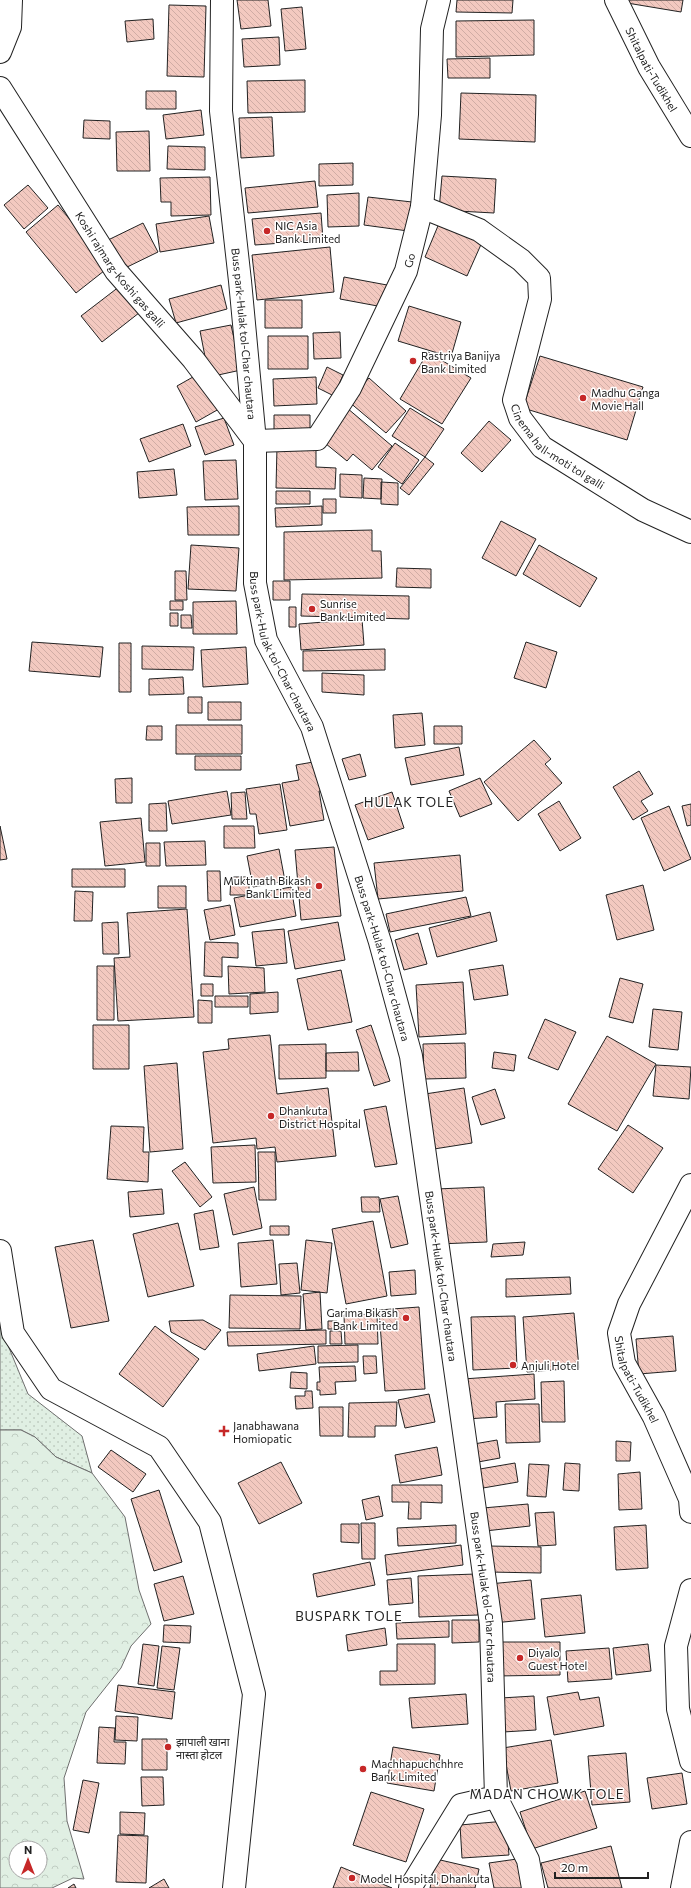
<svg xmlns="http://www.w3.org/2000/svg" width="691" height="1888" font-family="Commissioner,'Noto Sans Devanagari',sans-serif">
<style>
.grass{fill:url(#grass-dots);stroke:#6f6f6f}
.forest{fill:url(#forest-crowns);stroke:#6f6f6f;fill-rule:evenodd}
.building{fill:url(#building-back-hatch);stroke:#222}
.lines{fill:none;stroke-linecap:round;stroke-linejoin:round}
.minor-casing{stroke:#222;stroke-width:24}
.primary-casing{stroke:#222;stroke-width:24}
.minor{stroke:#fff;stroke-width:22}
.primary{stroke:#fff;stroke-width:22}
.poi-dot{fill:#c62828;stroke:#fff;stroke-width:1.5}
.labels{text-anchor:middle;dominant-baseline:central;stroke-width:3;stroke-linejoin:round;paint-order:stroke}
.street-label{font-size:11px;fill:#222;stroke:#fff}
.poi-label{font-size:11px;fill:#222;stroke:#fff;text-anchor:start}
.quarter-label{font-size:13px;letter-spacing:1px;fill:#222;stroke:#fff}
</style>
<defs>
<pattern id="grass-dots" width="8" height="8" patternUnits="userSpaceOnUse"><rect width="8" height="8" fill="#e0efe3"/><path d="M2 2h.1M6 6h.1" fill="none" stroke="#c0cdc2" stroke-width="1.8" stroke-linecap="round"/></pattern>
<pattern id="forest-crowns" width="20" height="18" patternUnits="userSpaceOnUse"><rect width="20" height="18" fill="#e0efe3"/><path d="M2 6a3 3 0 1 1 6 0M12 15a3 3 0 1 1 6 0" fill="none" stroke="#c0cdc2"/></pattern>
<pattern id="building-back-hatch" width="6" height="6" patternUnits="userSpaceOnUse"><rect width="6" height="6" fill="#f3c9c0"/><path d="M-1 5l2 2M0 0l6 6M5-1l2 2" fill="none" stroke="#d0aca5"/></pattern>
</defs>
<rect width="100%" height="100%" fill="#fff"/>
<path class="grass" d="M0,1326L28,1394L82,1436L92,1473L56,1457L35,1437L21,1430H0Z"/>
<path class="forest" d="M0,1430H21L35,1437L56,1457L92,1473L125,1517L139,1590L151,1624L131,1646L121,1668L86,1712L64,1778L67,1821L84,1879L73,1878L52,1888H0ZM16,1848H40V1872H16Z"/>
<path class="building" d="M237,0H268L271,26L241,29Z
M457,0H513L512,13L456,12Z
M628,0H683L681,12L627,3Z
M169,5L206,6L204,77L167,76Z
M302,7L306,49L285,51L281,9Z
M153,19L154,39L127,42L125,21Z
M534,20V55L456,57V21Z
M279,37L280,65L244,67L242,39Z
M490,58V78H448L447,59Z
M305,80V112L248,113L247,81Z
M146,91H176V109H146Z
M461,93L536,95L535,142L459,139Z
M201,110L204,135L166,139L163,115Z
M272,117L274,156L241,158L239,118Z
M84,120L110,121V139L83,138Z
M149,131L150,171H117L116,132Z
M168,146L205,147V170L167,169Z
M353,163V185L319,186V164Z
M442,176L496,179L494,213L439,210Z
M210,177L211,215L171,216V202H161L160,178Z
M315,181L318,207L248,213L245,188Z
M28,185L48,208L24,229L4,205Z
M359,193V226L328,227L327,195Z
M368,197L412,202L408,231L364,225Z
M58,205L109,267L76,293L26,232Z
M321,213L323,240L255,245L252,219Z
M209,216L214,243L160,252L156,224Z
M440,221L483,240L467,276L425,257Z
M143,223L158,252L121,270L106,241Z
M330,247L334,292L257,300L252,255Z
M344,277L387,285L383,307L340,299Z
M124,283L144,309L102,342L81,316Z
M221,285L227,309L176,323L169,299Z
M265,300H302V328H265Z
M409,306L461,322L451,357L398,341Z
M231,325L241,370L209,377L200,331Z
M340,332L341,358L314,359L313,333Z
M268,336H308V369H268Z
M428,352L471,378L442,424L400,399Z
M540,356L643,387L627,440L523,408Z
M327,367L343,375L334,396L318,388Z
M200,373L219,409L196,422L177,386Z
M316,377L317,404L274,406L273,379Z
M369,378L406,411L386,433L348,401Z
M347,408L392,446L372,470L353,454L347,461L320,439Z
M410,408L444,429L425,457L392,436Z
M274,415H310V430H274Z
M224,418L234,445L205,455L195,427Z
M489,421L511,440L482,472L461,453Z
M183,424L191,446L149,462L140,439Z
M395,443L419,460L402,484L378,467Z
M277,447L316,448V467L336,468L335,489L276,488Z
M425,457L434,464L409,495L400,488Z
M236,460L238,499L205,500L203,461Z
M174,469L177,495L139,498L137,472Z
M340,474L362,475V498L340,497Z
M364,478L382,479L381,499L363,498Z
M381,482L398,483V505L381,504Z
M276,491H310V504H276Z
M323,499H336V513H323Z
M239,506V535H188L187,507Z
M322,506V525L276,527L275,508Z
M501,521L536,539L516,576L482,558Z
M372,530V551H381L382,578L284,580V532Z
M191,545L239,548L236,591L188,589Z
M539,545L597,578L580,607L523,574Z
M397,568L431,569V588L396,587Z
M175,571H186L187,600H175Z
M273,581H290V600H273Z
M302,594L409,596V619L301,616Z
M170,601H183V610H170Z
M236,601L237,634H193V602Z
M289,607H296V627H289Z
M170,613H178V626H170Z
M181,615H191L192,628H181Z
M362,619L364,645L301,650L299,624Z
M32,642L103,647L100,677L29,671Z
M526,642L557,652L546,688L514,678Z
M119,643H131V692H119Z
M142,646L194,647L193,670L142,669Z
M246,647L248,684L203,687L201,650Z
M385,649V670L303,671V651Z
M322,673L364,675V695L322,692Z
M183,677L184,694L149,695V679Z
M188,697H202V713H188Z
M208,702H241V720H208Z
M422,713L425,745L395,748L393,715Z
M176,725H242V754H176Z
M147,726H162V740H146Z
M434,726H462V744H434Z
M534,740L551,759L545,764L562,783L518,821L484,782Z
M459,747L464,775L411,785L405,758Z
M360,754L366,776L349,780L342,759Z
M195,756H241V770H195Z
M319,761L325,790L319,791L324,820L290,826L282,783L299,780L296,765Z
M639,771L653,794L641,801L648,811L633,820L613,787Z
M132,778V803H116L115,779Z
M480,778L492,804L460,817L449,791Z
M280,784L287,830L259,834L256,814H250L246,789Z
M227,791L231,815L172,824L168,801Z
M245,792L247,819H232L231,793Z
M392,792L404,828L368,840L355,805Z
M559,801L581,838L560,851L538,814Z
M166,803L167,831H149V804Z
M691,804V825L687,826L682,806Z
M669,806L691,859L664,871L641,818Z
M141,818L145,862L105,866L100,822Z
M0,826L7,859L0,860Z
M224,826H254L255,848H224Z
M205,841L206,865L166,866L164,842Z
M146,843H160V866H146Z
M334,847L341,916L301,920L295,850Z
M279,849L285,881L253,887L247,856Z
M460,855L463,891L378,899L374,863Z
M72,869H125V887H72Z
M207,871H220L221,901H208Z
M231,877H249V895H230Z
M643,885L654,930L617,940L606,895Z
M158,886H186V908H158Z
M291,887L296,916L240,927L234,898Z
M75,891L93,892L92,921H74Z
M466,897L471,916L390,932L386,914Z
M230,905L235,935L210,940L204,910Z
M187,909L194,1017L118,1021L114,958L130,957L127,913Z
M490,912L497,941L437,957L429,928Z
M118,922L119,954H103L102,923Z
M338,922L345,960L295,969L288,931Z
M284,929L287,963L256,966L252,932Z
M418,933L427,964L404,970L395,940Z
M205,942L238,943V958L222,957V977L204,976Z
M503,965L508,995L474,1000L469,970Z
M97,966H114V1020H97Z
M228,966L264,968L265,992L229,994Z
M341,970L352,1022L308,1030L297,979Z
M620,978L643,984L633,1023L609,1017Z
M463,982L466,1034L419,1037L416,985Z
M201,984H213V996H201Z
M278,992V1012L250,1014V994Z
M215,996H248V1007H215Z
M198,1000L212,1001V1023H198Z
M653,1009L682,1012L678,1050L649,1047Z
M545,1019L576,1032L558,1070L528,1058Z
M93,1025H129V1069H93Z
M371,1025L390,1081L374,1086L356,1030Z
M270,1035L277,1094L328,1088L336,1156L277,1162L275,1147L257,1149L256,1138L213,1143L203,1052L229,1049L228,1039Z
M607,1036L656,1064L617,1131L568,1104Z
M465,1043L466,1078L424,1079L423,1044Z
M326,1044V1078L279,1079V1045Z
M358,1052L359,1071H326V1053Z
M494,1052L516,1055L514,1071L492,1068Z
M177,1063L183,1149L150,1152L144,1066Z
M656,1065L691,1067L689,1099L653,1096Z
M464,1088L472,1143L434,1149L425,1094Z
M495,1089L505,1118L481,1125L472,1097Z
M386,1106L397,1164L375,1167L364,1110Z
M628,1125L663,1148L633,1193L598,1169Z
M111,1126L144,1127L143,1152H149L148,1182L107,1179Z
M255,1145L256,1182L213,1183L211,1147Z
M258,1152H275L276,1200H259Z
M185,1162L212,1197L200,1207L172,1171Z
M254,1187L262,1228L233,1235L224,1194Z
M484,1187L487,1242L438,1244L436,1189Z
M162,1189L164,1214L130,1217L128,1192Z
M398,1196L408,1244L391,1248L380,1199Z
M361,1197H379L380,1212H362Z
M213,1210L219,1247L200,1250L194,1214Z
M373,1221L387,1296L346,1304L332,1229Z
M178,1223L194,1286L148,1297L133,1234Z
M270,1226H289V1235H270Z
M93,1240L109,1321L71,1328L55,1247Z
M273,1240L277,1284L241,1287L238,1243Z
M306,1240L332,1243L327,1293L301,1290Z
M525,1242L523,1255L491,1257L493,1244Z
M297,1263L300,1293L281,1295L279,1264Z
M415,1270L416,1294L391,1296L389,1272Z
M570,1277L571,1294L506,1297V1279Z
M320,1292L322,1329L306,1330L303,1294Z
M230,1295L301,1296L300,1329L229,1328Z
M419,1307L425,1389L385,1391L379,1310Z
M574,1313L579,1368L527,1372L523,1317Z
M377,1314L378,1344H345L344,1315Z
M515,1316L517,1368L473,1370L471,1317Z
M203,1320L221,1330L205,1350L171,1332L169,1321Z
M328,1321H337V1329H328Z
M155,1326L199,1359L163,1407L119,1374Z
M326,1330V1344L228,1346L227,1332Z
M330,1331H341L342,1344H330Z
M673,1336L676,1371L639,1374L636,1339Z
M358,1345V1362L318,1363V1346Z
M314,1346L316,1364L259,1371L257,1354Z
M363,1356H376L377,1373L364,1374Z
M355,1366L356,1381L335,1382L336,1394L320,1395V1390H317V1382H320L319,1367Z
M291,1372L307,1373V1389L290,1388Z
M534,1374L535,1399L496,1402L497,1417L466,1419L463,1379Z
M564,1381L565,1422H542L541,1382Z
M305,1391H312L313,1408L296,1409L295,1396H305Z
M429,1394L435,1422L405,1428L398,1400Z
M397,1402L396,1426H375V1437H348L349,1403Z
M505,1404H539L540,1442L506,1443Z
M319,1407H343V1436H320Z
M497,1440L500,1458L478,1462L474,1444Z
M616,1441L631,1442L630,1461H616Z
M437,1447L442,1475L400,1483L395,1455Z
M111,1450L146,1474L133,1492L98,1467Z
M281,1462L302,1503L259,1524L238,1483Z
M515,1463L518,1482L483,1488L480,1469Z
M565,1463L580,1464L579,1491L563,1490Z
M529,1464L549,1465L546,1497L527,1496Z
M640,1472L642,1509L619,1510L618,1474Z
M392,1485H442V1503L421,1502V1519H408L409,1502H392Z
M159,1490L182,1562L154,1571L131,1499Z
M379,1496L383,1516L366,1520L362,1500Z
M528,1504L530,1526L485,1531L483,1508Z
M554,1512L556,1545L538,1546L535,1513Z
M361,1523H375V1559H362Z
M341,1524H359V1543L341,1542Z
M456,1525V1543L398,1546L397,1528Z
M646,1525L648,1568L616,1570L614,1527Z
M461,1545L463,1565L387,1575L385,1555Z
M489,1546L541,1547V1573L489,1572Z
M370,1562L375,1585L317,1597L313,1574Z
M476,1574L478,1615L419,1617L418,1576Z
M183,1576L194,1614L164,1621L154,1584Z
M411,1578L413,1603L389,1605L387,1580Z
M531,1580L535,1619L493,1623L489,1584Z
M581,1595L585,1633L545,1637L541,1599Z
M452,1620H479V1642L452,1643Z
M449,1621V1637L397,1639L396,1623Z
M164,1625L191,1626L190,1643L163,1642Z
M385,1628L387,1645L348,1651L346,1635Z
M496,1642H560V1675L496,1676Z
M143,1644L159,1646L154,1686L138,1684Z
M397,1644H435V1684L380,1685V1671H397Z
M648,1644L651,1671L616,1675L613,1648Z
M162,1646L180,1648L174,1690L157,1688Z
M609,1648L612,1679L568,1682L566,1651Z
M118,1685L175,1692L172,1719L115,1711Z
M578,1692L580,1700L599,1697L604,1726L554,1735L547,1697Z
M466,1694L468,1724L412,1728L409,1698Z
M534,1696L536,1730L503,1732L501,1698Z
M116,1716L138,1717L137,1741L115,1740Z
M99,1727L115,1728L114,1742H126L125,1764L97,1763Z
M142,1739H167V1770H142Z
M551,1740L558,1783L511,1791L503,1748Z
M393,1747L440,1755L434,1791L387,1783Z
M626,1753L630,1802L592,1805L588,1756Z
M682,1773L687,1804L652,1809L647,1778Z
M141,1777H163L164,1805L142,1806Z
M83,1780L99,1783L89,1833L73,1830Z
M585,1791L597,1828L532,1849L520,1812Z
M371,1792L424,1809L406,1862L353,1845Z
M120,1812L145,1813L144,1835L120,1834Z
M506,1821L509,1855L462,1858L460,1825Z
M118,1835L148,1836L146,1883L116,1882Z
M611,1846L622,1888H548L541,1863Z
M436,1859L479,1869L475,1888H430Z
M517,1859L522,1888H494L489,1863Z
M341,1867L392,1888H333Z
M164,1879L169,1888H149Z
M74,1884L76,1888H68Z"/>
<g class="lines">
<defs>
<g id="minor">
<path id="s1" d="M222,0L221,111L240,281L255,441V583L266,640L312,727L380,942L411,1056L491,1624L496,1797L461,1805L410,1888"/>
<path id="s2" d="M616,0L649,67L691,136"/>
<path id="s3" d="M0,88L116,271L193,359L255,441L317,439L350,388L406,271L422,207L430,115L432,29L439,0"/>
<path id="s4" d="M422,207L479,230L521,260L539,278L540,299L514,400L520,418L542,447L643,510L691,532"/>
<path id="s5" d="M691,1185L629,1304L619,1333L624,1363L654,1417L690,1499L691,1512"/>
<path d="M0,1251L13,1333L51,1389L159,1447L210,1522L254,1694L234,1888"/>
<path d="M691,1590L676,1646L678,1709L691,1761"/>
<path d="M496,1797L528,1860L533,1888"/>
<path d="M682,1888L691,1842"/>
</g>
<path id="primary" d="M0,52L10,27L11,0"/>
</defs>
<use href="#minor" class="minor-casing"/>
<use href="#primary" class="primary-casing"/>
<use href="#minor" class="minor"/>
<use href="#primary" class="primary"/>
</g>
<g class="poi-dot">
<circle cx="267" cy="231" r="4"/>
<circle cx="413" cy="361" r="4"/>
<circle cx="583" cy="398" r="4"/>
<circle cx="312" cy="609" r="4"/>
<circle cx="319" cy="886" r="4"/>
<circle cx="271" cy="1116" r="4"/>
<circle cx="406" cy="1318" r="4"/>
<circle cx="513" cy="1365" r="4"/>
<path d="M222 1425h4v4h4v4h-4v4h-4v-4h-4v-4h4z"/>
<circle cx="520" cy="1658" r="4"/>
<circle cx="168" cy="1747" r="4"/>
<circle cx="363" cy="1769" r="4"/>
<circle cx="352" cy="1878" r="4"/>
</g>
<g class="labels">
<g class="street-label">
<text stroke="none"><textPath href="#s2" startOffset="78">Shitalpati-Tudikhel</textPath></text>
<text stroke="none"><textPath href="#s3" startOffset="700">Go</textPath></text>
<text stroke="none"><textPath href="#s3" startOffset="218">Koshi rajmarg-Koshi gas galli</textPath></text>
<text stroke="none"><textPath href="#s1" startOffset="335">Buss park-Hulak tol-Char chautara</textPath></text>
<text stroke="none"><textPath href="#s4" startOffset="330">Cinema hall-moti tol galli</textPath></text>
<text stroke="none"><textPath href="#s1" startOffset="659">Buss park-Hulak tol-Char chautara</textPath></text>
<text stroke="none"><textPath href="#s1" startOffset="983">Buss park-Hulak tol-Char chautara</textPath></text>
<text stroke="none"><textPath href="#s1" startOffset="1307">Buss park-Hulak tol-Char chautara</textPath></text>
<text stroke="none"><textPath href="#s5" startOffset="215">Shitalpati-Tudikhel</textPath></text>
<text stroke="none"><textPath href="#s1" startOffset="1631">Buss park-Hulak tol-Char chautara</textPath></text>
</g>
<g class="poi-label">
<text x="275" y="225">NIC Asia<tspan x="275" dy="13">Bank Limited</tspan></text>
<text x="421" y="355">Rastriya Banijya<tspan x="421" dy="13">Bank Limited</tspan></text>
<text x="591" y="392">Madhu Ganga<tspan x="591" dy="13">Movie Hall</tspan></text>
<text x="320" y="603">Sunrise<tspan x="320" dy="13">Bank Limited</tspan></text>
<text x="311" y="880" text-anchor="end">Muktinath Bikash<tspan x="311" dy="13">Bank Limited</tspan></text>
<text x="279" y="1110">Dhankuta<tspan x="279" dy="13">District Hospital</tspan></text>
<text x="398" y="1312" text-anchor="end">Garima Bikash<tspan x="398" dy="13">Bank Limited</tspan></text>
<text x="521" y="1365">Anjuli Hotel</text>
<text x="233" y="1425">Janabhawana<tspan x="233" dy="13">Homiopatic</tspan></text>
<text x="528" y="1652">Diyalo<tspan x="528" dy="13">Guest Hotel</tspan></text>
<text x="176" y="1741">झापाली खाना<tspan x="176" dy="13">नास्ता होटल</tspan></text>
<text x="371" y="1763">Machhapuchchhre<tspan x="371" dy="13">Bank Limited</tspan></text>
<text x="360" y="1878">Model Hospital, Dhankuta</text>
</g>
<g class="quarter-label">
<text x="409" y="802">HULAK TOLE</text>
<text x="349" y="1616">BUSPARK TOLE</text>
<text x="547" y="1794">MADAN CHOWK TOLE</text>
</g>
</g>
<g transform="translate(28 1860)"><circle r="19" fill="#ffffff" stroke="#a7a7a7"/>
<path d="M0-3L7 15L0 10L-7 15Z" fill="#c62828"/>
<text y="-6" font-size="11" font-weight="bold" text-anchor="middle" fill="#222222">N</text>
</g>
<path d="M555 1872v6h93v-6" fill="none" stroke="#222222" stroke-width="2"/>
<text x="561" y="1872" font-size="12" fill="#222222" stroke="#ffffff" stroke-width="3" paint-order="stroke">20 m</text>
</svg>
